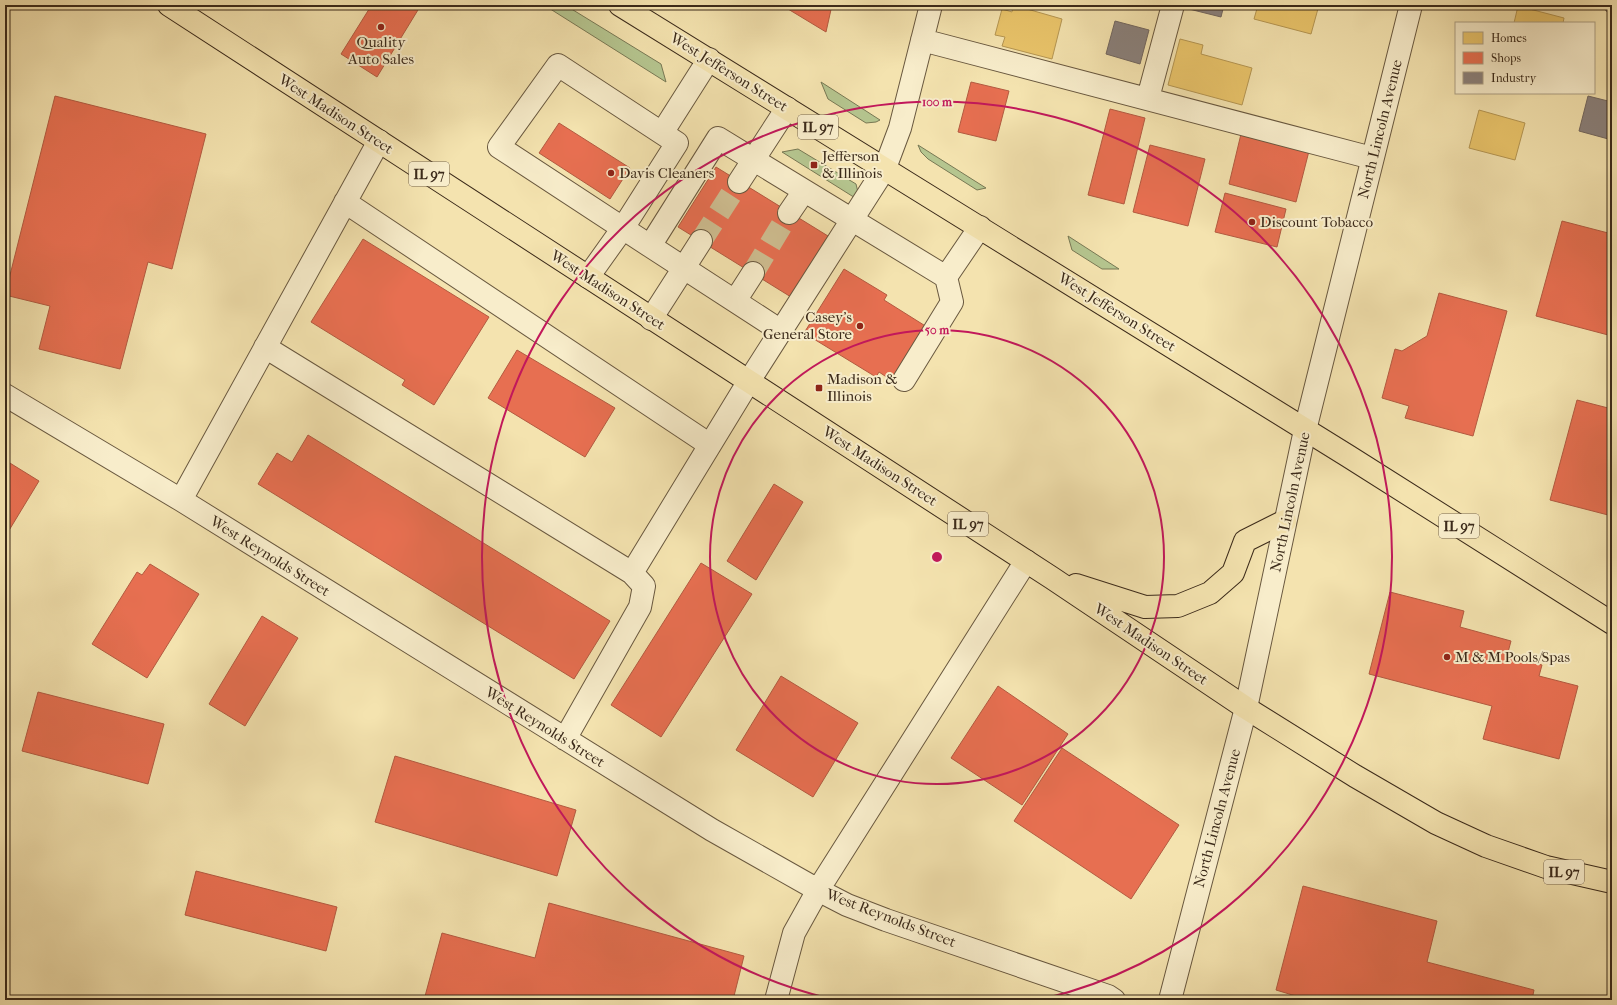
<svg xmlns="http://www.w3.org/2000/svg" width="1617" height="1005" font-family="'IM FELL French Canon',serif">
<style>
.green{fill:#b5c58f;stroke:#787854}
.homes{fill:#e9c46a;stroke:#b59652}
.shops{fill:#e76f51;stroke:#b35a40}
.industry{fill:#8a817c;stroke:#72675f}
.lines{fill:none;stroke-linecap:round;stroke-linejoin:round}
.minor-tunnel{stroke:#cfbe91;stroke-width:22;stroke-dasharray:22 11;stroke-linecap:butt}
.minor-casing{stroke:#69583f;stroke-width:24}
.major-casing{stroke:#3b2a1a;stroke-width:24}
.minor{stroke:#f8edcb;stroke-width:22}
.major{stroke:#f4e3af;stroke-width:22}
.ring{fill:none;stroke:#c2185b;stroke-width:2}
.poi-dot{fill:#8f2418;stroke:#f8edcb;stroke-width:1.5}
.labels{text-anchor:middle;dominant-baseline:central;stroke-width:4;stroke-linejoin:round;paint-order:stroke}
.shield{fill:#f8edcb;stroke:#74644f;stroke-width:1}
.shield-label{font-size:14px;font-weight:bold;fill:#3b2a1a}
.poi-label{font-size:15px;fill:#3b2a1a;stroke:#f8edcb;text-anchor:start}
.street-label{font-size:15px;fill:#3b2a1a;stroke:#f8edcb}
.centre{fill:#c2185b;stroke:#f8edcb;stroke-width:2}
.ring-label{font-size:12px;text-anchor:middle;font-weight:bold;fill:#c2185b;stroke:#f8edcb;stroke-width:4;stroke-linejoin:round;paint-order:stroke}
</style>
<rect width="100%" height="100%" fill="#f4e3af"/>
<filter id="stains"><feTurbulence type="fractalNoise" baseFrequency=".005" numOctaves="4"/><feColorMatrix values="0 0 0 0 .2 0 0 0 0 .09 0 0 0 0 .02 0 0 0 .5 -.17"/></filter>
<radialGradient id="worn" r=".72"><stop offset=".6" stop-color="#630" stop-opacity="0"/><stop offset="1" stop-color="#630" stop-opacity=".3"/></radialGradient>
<path class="green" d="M544,5H565L661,64L666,82Z
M821,82L880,120L876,122L866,123L828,99Z
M918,145L986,188L977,190L928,159L921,152Z
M798,149L856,184L860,201L782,152Z
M1068,236L1119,269H1102L1072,250Z"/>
<path class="homes" d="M1013,5L1062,19L1052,59L1002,46L1005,37L995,35L1002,9L1012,12Z
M1258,5L1280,6L1319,5L1311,34L1254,19Z
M1518,6L1564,18L1563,23H1514Z
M1180,39L1203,45L1201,54L1252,68L1242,105L1168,85Z
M1479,110L1525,123L1515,160L1469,148Z"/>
<path class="shops" d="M369,5H421L377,77L341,54L371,6Z
M789,5H832L826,32L788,9Z
M971,82L1009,91L996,141L958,132Z
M55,96L206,134L172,269L148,262L120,369L39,349L50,306L5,295Z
M1110,109L1145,118L1124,204L1088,195Z
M559,123L630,168L610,199L539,153Z
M1241,134L1309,151L1296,202L1229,184Z
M1150,145L1205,159L1188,226L1133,212Z
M716,167L828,236L791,297L678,227Z
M1225,193L1286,209L1277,247L1215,232Z
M1562,221L1612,234V336L1536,316Z
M363,239L489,317L434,405L402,385L405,380L311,322Z
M844,269L887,295L884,300L927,327L894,382L879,372L876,377L804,333Z
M1439,293L1507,311L1473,436L1405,418L1409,406L1382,398L1395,349L1402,351L1427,336Z
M517,350L615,408L585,457L488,398Z
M1577,400L1612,409V516L1550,500Z
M308,435L610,621L574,679L258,484L277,453L292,462Z
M5,460L39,481L5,537Z
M774,484L803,502L756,580L727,561Z
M701,563L752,594L661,737L611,705Z
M150,564L199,594L147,678L92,644L137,572L142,575Z
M1390,592L1464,611L1460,627L1511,641L1507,656L1542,665L1539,676L1578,686L1559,759L1483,739L1492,706L1369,674Z
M262,616L298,638L245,726L209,704Z
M781,676L858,723L813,797L736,750Z
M998,686L1068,734L1022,805L951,758Z
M38,692L164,724L148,784L22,751Z
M1062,748L1179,825L1131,899L1014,821Z
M395,756L576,810L557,876L375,822Z
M196,871L337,907L326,951L185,915Z
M1303,886L1437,921L1427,962L1534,990L1532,1000H1309L1276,990Z
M549,903L744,956L733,1000H424L442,933L535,958Z"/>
<path class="industry" d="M1189,5H1224L1221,17L1189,9Z
M1601,5H1612V11L1609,14Z
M1115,21L1149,30L1140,64L1106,54Z
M1588,96L1612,102V140L1579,131Z"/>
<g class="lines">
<path class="minor-tunnel" d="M701,241L739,182
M753,273L789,213"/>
<defs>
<path id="minor" d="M922,40L1372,158
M1148,98L1173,5
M662,133L709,59
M739,182L787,108
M345,202L710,445
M789,213L804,191
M588,277L623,228L677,143L558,65L499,147L650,246
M946,277L980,227
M735,301L753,273
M651,319L701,241
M781,331L650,246L718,138L946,277L952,302L904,380
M265,347L632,573
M5,395L181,500L712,830L818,890L847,905L886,920L1108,996L1114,1000
M181,500L379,141
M565,739L640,607L644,586L632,573L749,381L885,168L900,128L931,5
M776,1000L794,933L818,890L1026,561
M1170,1000L1246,708L1305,430L1411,5"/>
<path id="major" d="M169,5L1052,578L1246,708L1355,776L1436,823L1486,846L1546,867L1612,882
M620,5L1348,456L1612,623
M1076,585L1145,607L1178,606L1210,593L1233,573L1245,541L1285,521"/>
</defs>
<use href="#minor" class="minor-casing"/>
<use href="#major" class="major-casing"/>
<use href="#minor" class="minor"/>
<use href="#major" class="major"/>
</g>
<g class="ring">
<circle cx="937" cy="557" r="227"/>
<path d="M831 999A455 455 0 1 1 1043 999"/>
</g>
<g class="poi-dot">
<circle cx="381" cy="27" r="4"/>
<rect x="810" y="161" width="8" height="8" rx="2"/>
<circle cx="611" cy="173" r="4"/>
<circle cx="1252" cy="222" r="4"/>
<circle cx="860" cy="326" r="4"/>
<rect x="815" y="384" width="8" height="8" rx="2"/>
<circle cx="1447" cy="657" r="4"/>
</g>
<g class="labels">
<g class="shield">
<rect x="798" y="115" width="40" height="24" rx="3"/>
<rect x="409" y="162" width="40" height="24" rx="3"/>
<rect x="948" y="512" width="40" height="24" rx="3"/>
<rect x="1439" y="514" width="40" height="24" rx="3"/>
<rect x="1544" y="860" width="40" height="24" rx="3"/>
</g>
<g class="shield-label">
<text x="818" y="127">IL 97</text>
<text x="429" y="174">IL 97</text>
<text x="968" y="524">IL 97</text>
<text x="1459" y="526">IL 97</text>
<text x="1564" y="872">IL 97</text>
</g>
<g class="poi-label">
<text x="381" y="42" text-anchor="middle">Quality<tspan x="381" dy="17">Auto Sales</tspan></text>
<text x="822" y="156">Jefferson<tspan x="822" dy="17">&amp; Illinois</tspan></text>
<text x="619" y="173">Davis Cleaners</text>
<text x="1260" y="222">Discount Tobacco</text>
<text x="852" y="317" text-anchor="end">Casey's<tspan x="852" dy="17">General Store</tspan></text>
<text x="827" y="379">Madison &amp;<tspan x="827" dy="17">Illinois</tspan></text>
<text x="1455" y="657">M &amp; M Pools/Spas</text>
</g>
<g class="street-label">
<text transform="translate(729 72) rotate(32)">West Jefferson Street</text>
<text transform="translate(336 114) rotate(33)">West Madison Street</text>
<text transform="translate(1380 129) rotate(-76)">North Lincoln Avenue</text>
<text transform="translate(608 290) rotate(33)">West Madison Street</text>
<text transform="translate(1117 312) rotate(32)">West Jefferson Street</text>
<text transform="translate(880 466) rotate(33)">West Madison Street</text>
<text transform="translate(1290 502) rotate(-78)">North Lincoln Avenue</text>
<text transform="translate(270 556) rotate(32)">West Reynolds Street</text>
<text transform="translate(1151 644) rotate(34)">West Madison Street</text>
<text transform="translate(545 727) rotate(32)">West Reynolds Street</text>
<text transform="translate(1217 818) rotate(-75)">North Lincoln Avenue</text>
<text transform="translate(891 918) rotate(21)">West Reynolds Street</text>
</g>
</g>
<circle cx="937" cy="557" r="6" class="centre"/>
<g class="ring-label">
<text x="937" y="106">100 m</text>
<text x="937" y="334">50 m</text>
</g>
<rect width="1617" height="1005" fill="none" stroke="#f4e3af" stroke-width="20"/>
<rect x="6" y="6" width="1605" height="993" fill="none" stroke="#3b2a1a" stroke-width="2"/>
<rect x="10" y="10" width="1597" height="985" fill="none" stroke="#3b2a1a"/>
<rect x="1455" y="22" width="140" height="72" fill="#f8edcb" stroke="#ac9f84"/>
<rect x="1463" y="32" width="20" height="12" fill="#e9c46a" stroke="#ac9f84"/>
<text x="1491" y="42" font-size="12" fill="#3b2a1a">Homes</text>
<rect x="1463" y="52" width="20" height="12" fill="#e76f51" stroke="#ac9f84"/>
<text x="1491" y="62" font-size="12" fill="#3b2a1a">Shops</text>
<rect x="1463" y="72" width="20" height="12" fill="#8a817c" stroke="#ac9f84"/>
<text x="1491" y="82" font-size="12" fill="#3b2a1a">Industry</text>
<rect width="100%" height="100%" filter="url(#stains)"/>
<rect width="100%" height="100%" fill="url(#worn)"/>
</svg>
